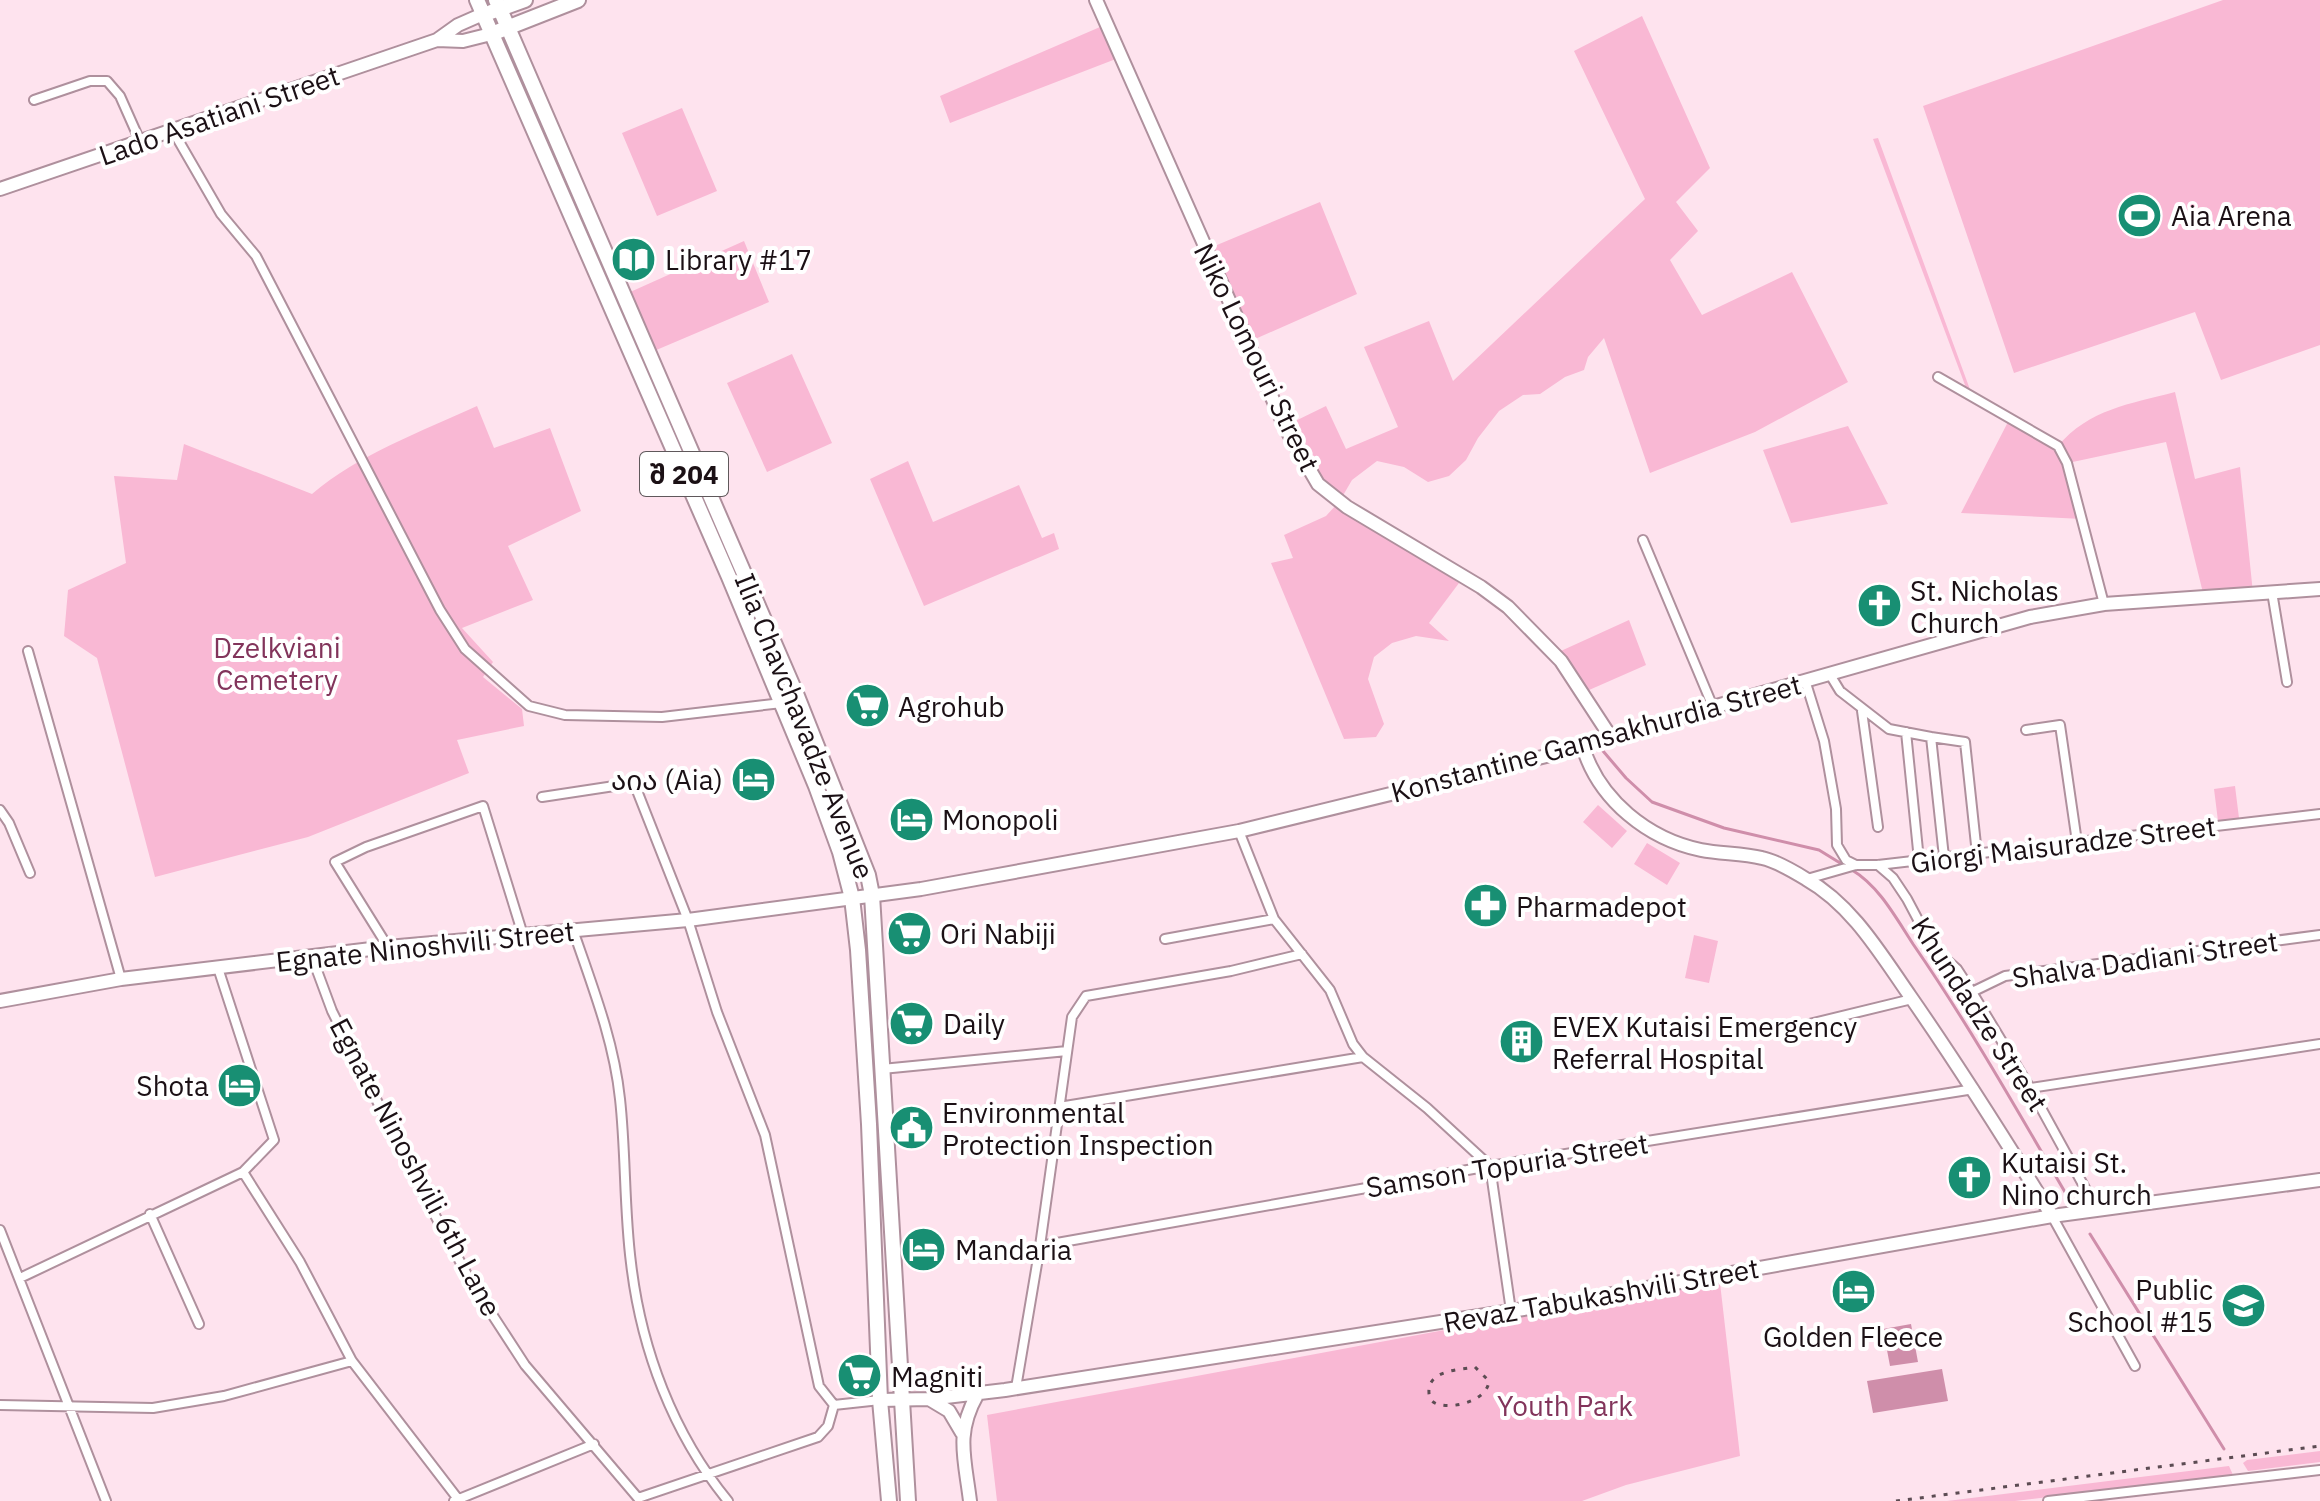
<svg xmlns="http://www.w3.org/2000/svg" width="2320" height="1501" font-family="'IBM Plex Sans','Noto Sans Georgian',sans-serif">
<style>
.green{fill:#f9b8d4}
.water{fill:#cf8eaa}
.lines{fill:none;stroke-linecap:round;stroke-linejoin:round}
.stream{stroke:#cf8eaa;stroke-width:3}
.street-casing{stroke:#af909d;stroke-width:12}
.secondary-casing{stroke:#af909d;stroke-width:16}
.primary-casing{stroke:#af909d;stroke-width:18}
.street{stroke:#fff;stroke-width:8}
.secondary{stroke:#fff;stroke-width:12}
.primary{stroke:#fff;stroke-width:14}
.rail{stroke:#5c4c53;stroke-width:3;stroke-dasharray:4 8;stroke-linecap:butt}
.labels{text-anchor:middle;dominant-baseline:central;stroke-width:8;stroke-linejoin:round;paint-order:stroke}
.shield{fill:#fff;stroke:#5f585b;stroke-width:2}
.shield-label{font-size:26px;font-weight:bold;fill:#1b1015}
.street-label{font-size:28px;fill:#1b1015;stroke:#fff}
.poi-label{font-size:28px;fill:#1b1015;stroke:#fff;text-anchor:start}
.park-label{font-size:28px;fill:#82345b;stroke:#fff}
</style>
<rect width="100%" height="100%" fill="#fee3ee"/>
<path class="green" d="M2223,0H2320V345L2221,380L2195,312L2014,373L1923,106Z
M1642,16L1710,168L1676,202L1698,231L1670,260L1702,315L1792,272L1848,382L1755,432L1650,473L1604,338L1588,357L1584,370L1565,377L1540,394L1523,395L1499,411L1478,438L1466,460L1449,476L1428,482L1404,467L1377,461L1352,480L1338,504L1459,583L1429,623L1449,641L1416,636L1392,643L1374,657L1368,679L1384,724L1376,737L1344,739L1271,563L1293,558L1284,535L1326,516L1337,504L1283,427L1326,406L1346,449L1398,427L1364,347L1429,321L1453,381L1645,199L1574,51Z
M1107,24L1121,57L950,123L940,96Z
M682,108L717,191L657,216L622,133Z
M1878,138L1972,395L1961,389L1965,385L1873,139Z
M1320,202L1357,294L1246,343L1205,250Z
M744,241L769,302L654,351L628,293Z
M792,354L832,443L767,472L727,383Z
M2175,392L2195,479L2240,467L2253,593L2204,597L2166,442L2068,463L2082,519L1961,513L2009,420L2058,446C2089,409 2130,404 2175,392Z
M477,406L494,448L550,428L581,511L508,546L533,600L462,628L493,662L483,677L522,709L524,726L457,740L469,773L308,837L155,877L97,658L64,636L68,590L126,563L114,476L177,480L184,444L312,494C359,454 421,432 477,406Z
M1848,426L1888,504L1791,523L1763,450Z
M908,461L933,522L1019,485L1042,538L1054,533L1059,549L924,606L870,479Z
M1629,620L1646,665L1580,694L1552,655Z
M2235,786L2239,818L2218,821L2214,789Z
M1598,805L1627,831L1612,848L1583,822Z
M1647,843L1680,863L1667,885L1634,864Z
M1694,935L1718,941L1709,983L1685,978Z
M1720,1283L1740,1456L1626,1485L1582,1501H997L987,1415L1509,1318Z
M2320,1451V1462L2248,1471L2243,1463L2247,1460Z
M2229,1466L2233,1475L2015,1501H1947Z"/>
<path class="water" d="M1911,1324L1918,1362L1890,1366L1883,1329Z
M1942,1369L1948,1401L1873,1413L1867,1381Z"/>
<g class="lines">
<path class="stream" d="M1603,751L1626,778L1652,802L1724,828L1819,850L1845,866
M1852,870C1879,886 1896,918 1913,944C1971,1028 2021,1117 2072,1204
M2090,1234L2224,1449"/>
<defs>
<path id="street" d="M34,100L90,81H107L120,96L140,141
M173,131L221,214L256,256L440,610L465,649L529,706L565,715L662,717L782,703
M1938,377L2058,446L2067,463L2104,604
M1643,540L1713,707
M2272,592L2287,682
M28,651L121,979
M1829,673L1840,691L1889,729L1931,737L1944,857
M1805,680L1824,741L1836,809L1837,845L1846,860L1856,865
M1862,711L1878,827
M2026,730L2060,725L2077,842
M1906,732L1919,860
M1931,737L1965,742L1977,854
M542,797L634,783L688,920L717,1012L765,1135L819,1386L834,1405
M0,810L9,823L30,873
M1239,831L1274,919L1330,990L1353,1044L1363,1057L1427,1108L1490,1166L1511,1311
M1878,865L1893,878L1907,899L1933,948L1957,969L1972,992L2030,1088L2097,1210
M1807,879L1856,865H1878L2320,814
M573,930C592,985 614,1041 620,1099C626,1153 624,1209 631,1263C641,1349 673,1434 728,1501
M1165,939L1274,919
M388,947L335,862L366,847L483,806L523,935
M312,957L332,1011L423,1193L471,1282L525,1365L638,1498L818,1437L828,1426L834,1405
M218,968L274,1140L243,1172L300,1262L352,1361L458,1499
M1972,992L2005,976L2320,935
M1797,1027L1912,999
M882,1069L1067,1051
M2030,1088L2320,1044
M1059,1107L1363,1057
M150,1214L199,1324
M2052,1216L2135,1366
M0,1230L106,1501
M1040,1246L1490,1166L1974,1089
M20,1278L243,1172
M1016,1388L1040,1246L1072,1017L1086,996L1231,971L1302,954
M0,1405L153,1408L224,1396L352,1361
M834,1405L880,1400
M454,1501L594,1444
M2048,1501L2320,1470"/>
<path id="secondary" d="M1096,0L1286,429L1318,484L1347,507L1481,587L1508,607L1561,661L1612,739
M437,40L463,41L491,34
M0,189L437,40L458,25L483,14
M1583,747C1599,800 1648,839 1701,850C1721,854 1742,853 1762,858C1776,861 1793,871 1806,879C1852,905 1880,953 1910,996C1960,1068 2006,1141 2052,1216
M0,1001L121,979L388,947L688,920L921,889L1239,831L1583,747L1713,707L2030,617L2104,604L2320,589
M929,1399L949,1411L962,1433
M880,1400L929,1399L1005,1390L1568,1302L2052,1216L2320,1180
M970,1501C965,1459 955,1434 977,1395"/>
<path id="primary" d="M477,0L729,577L816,786L840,852L852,898L858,950L869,1124L880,1400L889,1501
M496,0L797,696L868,875L872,895L908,1501
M491,12L525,0
M499,31L578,0"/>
</defs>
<use href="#street" class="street-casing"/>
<use href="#secondary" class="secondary-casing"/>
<use href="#primary" class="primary-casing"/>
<use href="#street" class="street"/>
<use href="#secondary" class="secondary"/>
<use href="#primary" class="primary"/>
<path class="rail" d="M1475,1367L1489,1381C1487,1400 1457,1408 1441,1405C1434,1404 1429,1400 1429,1393C1427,1370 1459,1370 1475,1367Z
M1896,1501L2320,1446"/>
</g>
<defs>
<symbol id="stadium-disc" viewBox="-11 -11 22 22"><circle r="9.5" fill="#188f73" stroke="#fff"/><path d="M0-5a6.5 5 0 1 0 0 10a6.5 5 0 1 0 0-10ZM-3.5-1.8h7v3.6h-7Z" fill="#fff"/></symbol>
<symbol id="library-disc" viewBox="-11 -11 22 22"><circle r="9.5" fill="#188f73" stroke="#fff"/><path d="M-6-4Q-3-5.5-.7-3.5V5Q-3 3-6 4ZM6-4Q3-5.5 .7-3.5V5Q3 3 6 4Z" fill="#fff"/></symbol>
<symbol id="church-disc" viewBox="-11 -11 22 22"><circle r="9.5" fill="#188f73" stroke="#fff"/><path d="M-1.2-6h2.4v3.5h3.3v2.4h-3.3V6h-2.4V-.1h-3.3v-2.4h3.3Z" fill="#fff"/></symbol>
<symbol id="supermarket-disc" viewBox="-11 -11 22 22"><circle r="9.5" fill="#188f73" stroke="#fff"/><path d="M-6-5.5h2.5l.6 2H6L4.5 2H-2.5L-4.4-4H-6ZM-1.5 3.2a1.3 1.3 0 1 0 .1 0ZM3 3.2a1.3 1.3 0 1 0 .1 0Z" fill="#fff"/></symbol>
<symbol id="hotel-disc" viewBox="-11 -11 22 22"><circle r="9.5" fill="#188f73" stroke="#fff"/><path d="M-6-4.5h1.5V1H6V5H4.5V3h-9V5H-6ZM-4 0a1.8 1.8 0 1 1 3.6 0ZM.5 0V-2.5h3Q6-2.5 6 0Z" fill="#fff"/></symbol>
<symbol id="pharmacy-disc" viewBox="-11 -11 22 22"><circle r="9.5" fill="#188f73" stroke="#fff"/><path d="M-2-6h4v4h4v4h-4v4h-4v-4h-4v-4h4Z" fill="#fff"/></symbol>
<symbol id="building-disc" viewBox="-11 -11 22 22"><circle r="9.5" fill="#188f73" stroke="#fff"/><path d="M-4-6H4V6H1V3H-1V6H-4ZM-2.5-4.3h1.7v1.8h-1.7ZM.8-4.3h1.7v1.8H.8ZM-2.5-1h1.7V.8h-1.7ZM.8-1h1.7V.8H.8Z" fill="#fff"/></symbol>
<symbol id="civic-disc" viewBox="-11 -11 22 22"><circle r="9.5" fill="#188f73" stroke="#fff"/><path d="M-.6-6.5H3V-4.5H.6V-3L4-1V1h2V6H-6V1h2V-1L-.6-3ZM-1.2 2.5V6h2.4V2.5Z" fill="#fff"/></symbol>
<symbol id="school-disc" viewBox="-11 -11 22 22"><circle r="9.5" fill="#188f73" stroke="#fff"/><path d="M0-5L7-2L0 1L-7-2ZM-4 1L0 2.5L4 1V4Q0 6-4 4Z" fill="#fff"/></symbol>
</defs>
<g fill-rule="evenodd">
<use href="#stadium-disc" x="2114" y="190" width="51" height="51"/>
<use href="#library-disc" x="608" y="234" width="51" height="51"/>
<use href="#church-disc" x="1854" y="580" width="51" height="51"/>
<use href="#supermarket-disc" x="842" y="680" width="51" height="51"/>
<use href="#hotel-disc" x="728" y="754" width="51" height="51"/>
<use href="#hotel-disc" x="886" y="794" width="51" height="51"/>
<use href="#pharmacy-disc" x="1460" y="880" width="51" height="51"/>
<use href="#supermarket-disc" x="884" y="908" width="51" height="51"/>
<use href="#supermarket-disc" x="886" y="998" width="51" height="51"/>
<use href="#building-disc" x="1496" y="1016" width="51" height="51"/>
<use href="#hotel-disc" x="214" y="1060" width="51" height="51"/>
<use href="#civic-disc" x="886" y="1102" width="51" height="51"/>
<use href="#church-disc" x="1944" y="1152" width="51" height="51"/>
<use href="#hotel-disc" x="898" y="1224" width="51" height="51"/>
<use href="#hotel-disc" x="1828" y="1266" width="51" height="51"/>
<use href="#school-disc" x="2218" y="1280" width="51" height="51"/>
<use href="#supermarket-disc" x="834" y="1350" width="51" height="51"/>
</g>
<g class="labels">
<rect class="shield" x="640" y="452" width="88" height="44" rx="6"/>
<g class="shield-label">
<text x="684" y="474">შ 204</text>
</g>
<g class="street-label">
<text transform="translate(219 115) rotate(-19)">Lado Asatiani Street</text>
<text transform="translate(1257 357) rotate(64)">Niko Lomouri Street</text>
<text transform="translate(805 726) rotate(68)">Ilia Chavchavadze Avenue</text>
<text transform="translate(1596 738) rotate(-15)">Konstantine Gamsakhurdia Street</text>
<text transform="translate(2063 844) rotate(-7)">Giorgi Maisuradze Street</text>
<text transform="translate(425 946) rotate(-6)">Egnate Ninoshvili Street</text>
<text transform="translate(2145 959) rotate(-8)">Shalva Dadiani Street</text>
<text transform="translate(1980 1014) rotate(57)">Khundadze Street</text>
<text transform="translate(1507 1165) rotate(-9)">Samson Topuria Street</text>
<text transform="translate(416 1167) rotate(62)">Egnate Ninoshvili 6th Lane</text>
<text transform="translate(1601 1295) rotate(-10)">Revaz Tabukashvili Street</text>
</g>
<g class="poi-label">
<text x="2171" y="215">Aia Arena</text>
<text x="665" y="259">Library #17</text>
<text x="1910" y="590">St. Nicholas<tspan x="1910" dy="32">Church</tspan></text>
<text x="898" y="706">Agrohub</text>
<text x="723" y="779" text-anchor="end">აია (Aia)</text>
<text x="942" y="819">Monopoli</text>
<text x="1516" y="906">Pharmadepot</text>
<text x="940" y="933">Ori Nabiji</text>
<text x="943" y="1023">Daily</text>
<text x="1552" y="1026">EVEX Kutaisi Emergency<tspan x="1552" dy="32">Referral Hospital</tspan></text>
<text x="209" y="1085" text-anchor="end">Shota</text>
<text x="942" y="1112">Environmental<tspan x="942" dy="32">Protection Inspection</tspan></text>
<text x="2001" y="1162">Kutaisi St.<tspan x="2001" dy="32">Nino church</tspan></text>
<text x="955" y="1249">Mandaria</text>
<text x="2213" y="1289" text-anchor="end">Public<tspan x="2213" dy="32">School #15</tspan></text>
<text x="1853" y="1336" text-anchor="middle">Golden Fleece</text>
<text x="891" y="1376">Magniti</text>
</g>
<g class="park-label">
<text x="277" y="647">Dzelkviani<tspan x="277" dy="32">Cemetery</tspan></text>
<text x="1565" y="1405">Youth Park</text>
</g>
</g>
</svg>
